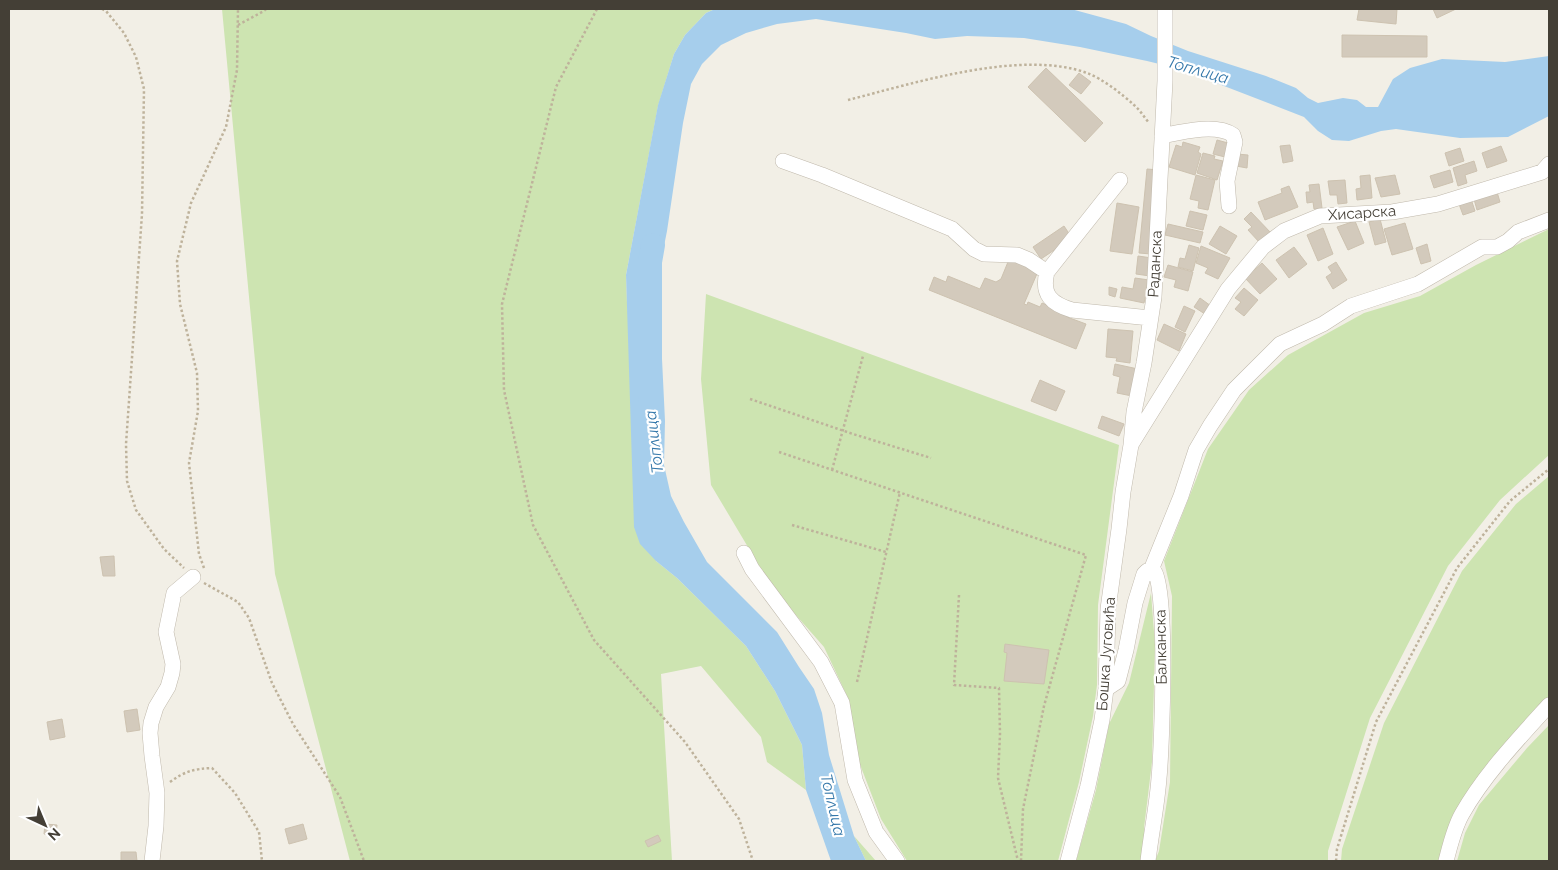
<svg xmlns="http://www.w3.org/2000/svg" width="1558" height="870" font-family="Raleway,sans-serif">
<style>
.green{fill:#cde4b1}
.water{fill:#a6ceec;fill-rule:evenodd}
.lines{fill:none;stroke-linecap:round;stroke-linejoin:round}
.river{stroke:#a6ceec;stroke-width:24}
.building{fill:#d3cabc;stroke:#cdc2b0}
.minor-casing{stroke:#c0b9ac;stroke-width:16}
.path{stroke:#beb29b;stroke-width:2.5;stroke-dasharray:2.5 2.5;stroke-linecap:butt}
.minor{stroke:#fff;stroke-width:15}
.labels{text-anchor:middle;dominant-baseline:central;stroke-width:4.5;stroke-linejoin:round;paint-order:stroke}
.street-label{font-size:15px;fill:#443f36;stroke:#fff}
.water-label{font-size:16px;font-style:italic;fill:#3578aa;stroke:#fff}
</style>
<rect width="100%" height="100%" fill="#f2efe6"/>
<path class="green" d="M222,9H715L706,13L685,35L674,54L658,106L626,275L627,303L656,561L677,578L746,646L775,691L802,745L806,790L767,762L761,737L701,666L661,674L672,861H350L275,574Z
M1549,229V455L1500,500L1448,566L1370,718L1328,851V861H1155L1159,851L1170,782L1172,596L1164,561L1208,449L1249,390L1288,355L1364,313L1420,296L1476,265Z
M706,294L1119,445L1098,605L1097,685L1093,716L1079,782L1058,861H907L881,819L859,762L848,698L824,647L773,589L711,485L701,379Z
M1549,476V696L1480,775L1443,861H1341L1342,849L1384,723L1462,571L1516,504Z
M1151,593L1155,645L1152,762L1144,828L1150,845L1148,861H1076L1096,790L1109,724L1129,683Z
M1549,725V861H1457L1465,833L1479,805L1527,748Z
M854,836L876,861H866Z"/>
<path class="water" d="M715,9H1071L1126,24L1151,36L1188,51L1266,76L1296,88L1308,98L1318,103L1343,98L1357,100L1366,107H1378L1393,79L1410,68L1442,59L1505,62L1549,56V116L1508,137L1460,138L1396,129L1381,131L1349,141L1332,140L1318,131L1304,117L1180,69L1147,61L1080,47L1024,38L967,36L935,39L906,33L816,19L777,24L746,33L721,45L702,64L691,84L683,123L667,231L658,276L665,421L664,465L671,496L684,522L707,562L777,632L799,667L814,689L822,713L829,755L854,836L866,861H831L806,790L802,745L775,691L746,646L677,578L656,561L640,544L634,527L626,275L658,105L674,54L685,35L706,13ZM651,277L657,357L655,374C646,362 642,332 642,317C642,304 645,291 646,278Z"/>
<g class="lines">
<path class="river" d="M650,397V262L653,245"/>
</g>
<path class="building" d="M1359,9H1397L1396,24L1357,20Z
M1433,9H1456L1437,18Z
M1342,35L1427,36V57H1342Z
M1046,68L1103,123L1085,142L1028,87Z
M1079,73L1091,82L1081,94L1069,85Z
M1217,140L1228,143L1225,157L1213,154Z
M1183,142L1200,147L1198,152L1201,154L1195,175L1169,167L1176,145L1182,147Z
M1290,145L1293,161L1283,163L1280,146Z
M1501,146L1507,161L1487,168L1482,153Z
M1460,148L1464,161L1449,166L1445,153Z
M1203,153L1215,156L1214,159L1223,161L1217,180L1197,173Z
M1237,154L1248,155L1247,168L1236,166Z
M1474,161L1477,171L1465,175L1467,183L1458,186L1453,168Z
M1147,169L1159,170L1151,254L1139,253Z
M1450,170L1453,182L1434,188L1430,176Z
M1196,175L1215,180L1208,210L1198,208L1199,201L1190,199Z
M1370,175L1372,198L1357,200L1356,189L1361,188L1360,176Z
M1395,175L1400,194L1381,197L1375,178Z
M1345,180L1347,203L1338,204L1337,195H1330L1328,181Z
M1319,184L1322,208L1314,209L1313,202L1307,203L1306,192H1310L1309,185Z
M1289,186L1298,207L1265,220L1258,202L1282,193L1281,189Z
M1497,192L1500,202L1477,210L1474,199Z
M1471,199L1475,211L1463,215L1459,204Z
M1117,203L1139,207L1132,254L1110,251Z
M1190,211L1207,215L1203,230L1186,226Z
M1251,212L1271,233L1260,243L1248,230L1252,227L1244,219Z
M1380,219L1386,242L1375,245L1369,222Z
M1355,221L1364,243L1348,250L1337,227Z
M1405,223L1413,249L1392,255L1384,229Z
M1168,224L1203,232L1200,243L1165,235Z
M1064,226L1072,238L1041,259L1033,247Z
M1220,226L1237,236L1226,254L1209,244Z
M1323,228L1333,254L1318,261L1307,235Z
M1427,244L1431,261L1421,264L1416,248Z
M1189,245L1199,248L1193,271L1178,267L1180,258L1185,259Z
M1201,246L1230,258L1218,279L1205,273L1208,268L1196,263Z
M1294,247L1307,264L1289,278L1276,260Z
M1138,256L1152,258L1150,276L1136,274Z
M1010,257L1039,269L1024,304L1027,305L1028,302L1040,307L1042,303L1068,314L1067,317L1086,324L1076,349L929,290L934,277L946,282L948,276L980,289L985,278L996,282L1001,279Z
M1336,262L1347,280L1333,289L1326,277L1332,273L1328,267Z
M1262,263L1277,279L1260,294L1245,278Z
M1168,265L1193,272L1188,291L1174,287L1176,280L1164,277Z
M1135,278L1149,280L1144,303L1120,298L1122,287L1133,289Z
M1109,287L1117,289L1115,297L1109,295Z
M1244,288L1258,300L1244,316L1235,309L1241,302L1235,298Z
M1200,298L1211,306L1205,314L1194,307Z
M1184,306L1195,311L1185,332L1175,327Z
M1164,324L1186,334L1179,351L1157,340Z
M1108,329L1133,331L1130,363L1116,361L1117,358L1106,357Z
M1115,364L1138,369L1132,396L1117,393L1120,377L1113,375Z
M1040,380L1065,391L1056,411L1031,401Z
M1102,416L1124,424L1119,436L1098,428Z
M114,556L115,576H103L100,557Z
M1005,644L1049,650L1044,684L1004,681L1007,653L1004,652Z
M137,709L140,730L127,732L124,711Z
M62,719L65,737L50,740L47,722Z
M45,824L57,825L56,835L44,834Z
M303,824L307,839L289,844L285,829Z
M658,835L661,841L648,847L645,841Z
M121,852H136L137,861H121Z"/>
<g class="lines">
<defs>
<path id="minor" d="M1162,136C1181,132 1216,123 1233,135L1235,142L1227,181L1229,206
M783,161L822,175L952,229L974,249L984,254L1017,255L1029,260L1047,272
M1120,180L1047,272C1041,295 1052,304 1072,310L1150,318
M1132,443L1228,289L1263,247L1284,231L1320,216L1392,212L1438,204L1542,172L1549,164
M744,553L752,569L821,662L842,703L855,780L876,832L897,861
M1151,570L1181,496L1196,450L1210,426L1234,390L1280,344L1323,324L1351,306L1418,284L1482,247H1497L1508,241L1518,232L1549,220
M1106,689L1118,681L1126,650L1135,603L1144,574L1147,571H1154C1168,588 1162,748 1159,778C1157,806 1151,834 1148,861
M152,861L156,826L157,793L152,756L150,733L151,723L156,707L168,687L172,673L173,664L166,632L174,593L193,577
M1068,861L1088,786L1102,720L1106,689L1108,609L1119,529L1123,492L1131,445L1134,412L1144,363L1154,297L1165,81V9
M1446,861C1450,846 1454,828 1462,814C1484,775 1519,738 1549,705"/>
</defs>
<use href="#minor" class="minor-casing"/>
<path class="path" d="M102,9L106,11L124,33L136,57L144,89L142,214L126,444L127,481L136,510L164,549L184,568
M597,9L556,87L502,304L504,390L533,525L594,640L685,742L739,819L753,861
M238,25L264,11L266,9
M848,100C915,83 1021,49 1087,73C1103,79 1122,94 1134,105C1140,110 1144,117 1149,123
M750,399L853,434L931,458
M779,452L1086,555L1044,706L1023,809L1021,861
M832,470L863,356
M792,525L886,552
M204,568L199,554L189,463L198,411L197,373L180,304L177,261L191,203L226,127L237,70L238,9
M204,583L238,602L249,618L272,683L293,724L340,797L364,861
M959,595L954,685L999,688L1000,734L998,778L1018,861
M857,682L900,492
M170,782C185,771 194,769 212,768L235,793L259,832L262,861
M1336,861L1337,849L1376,722L1457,568L1510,501L1549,469"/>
<use href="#minor" class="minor"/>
</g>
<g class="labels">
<g class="street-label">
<text transform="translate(1362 213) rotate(-4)">Хисарска</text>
<text transform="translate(1155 264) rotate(-87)">Раданска</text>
<text transform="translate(1161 647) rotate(-91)">Балканска</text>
<text transform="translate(1106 654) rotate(-86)">Бошка Југовића</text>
</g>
<g class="water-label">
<text transform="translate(1198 70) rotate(16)">Топлица</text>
<text transform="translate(654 442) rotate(-97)">Топлица</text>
<text transform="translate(833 805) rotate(77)">Топлица</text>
</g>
</g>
<rect width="1558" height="870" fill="none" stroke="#443f36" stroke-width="20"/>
<g transform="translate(45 825) rotate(136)" stroke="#ffffff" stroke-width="4" paint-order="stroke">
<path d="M0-4L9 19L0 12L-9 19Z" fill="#443f36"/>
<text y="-8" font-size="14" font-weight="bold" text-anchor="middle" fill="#443f36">N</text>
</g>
</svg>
